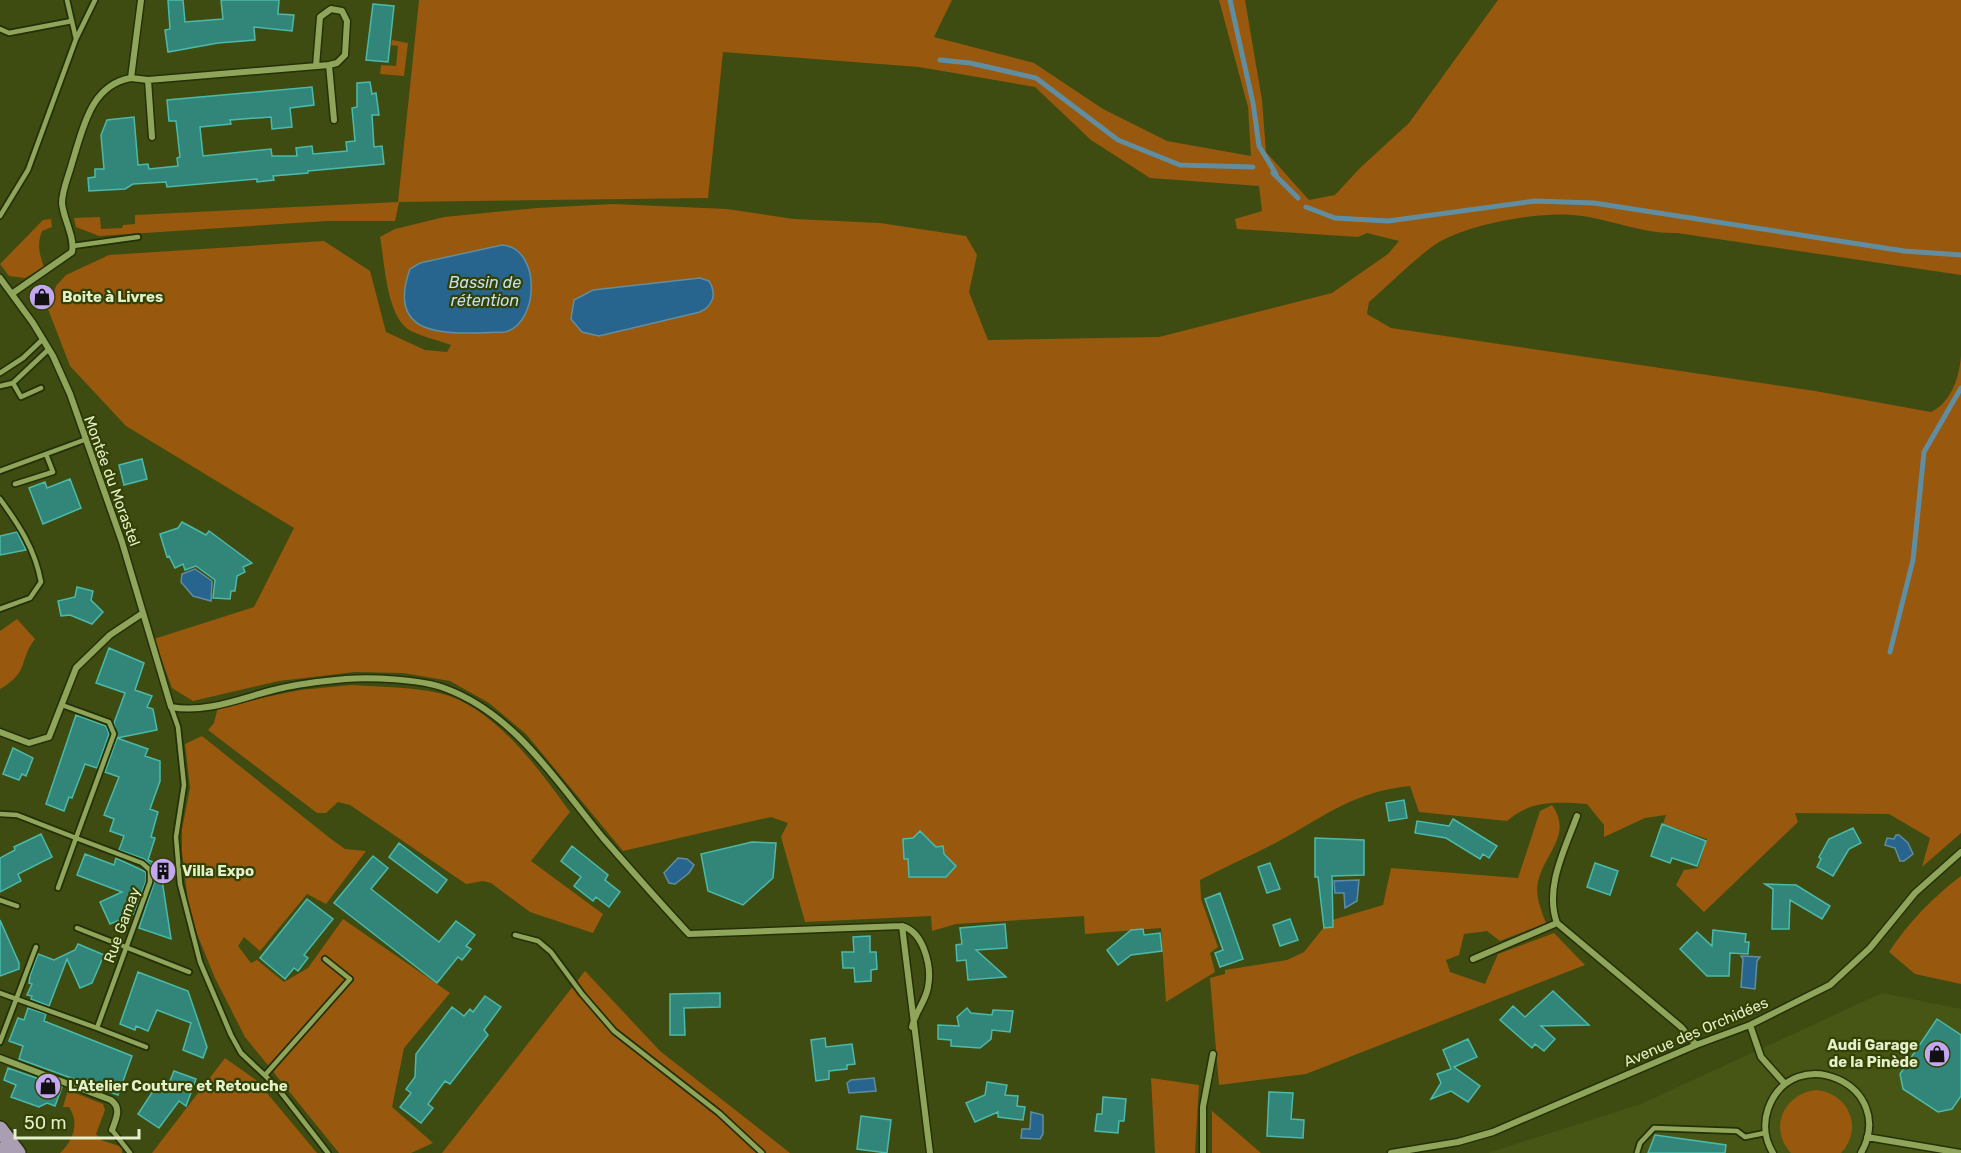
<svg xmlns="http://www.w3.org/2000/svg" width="1961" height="1153" font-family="Rubik,sans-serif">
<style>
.built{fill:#475615}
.green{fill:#98580d}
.water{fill:#27648e;stroke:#608ea0;stroke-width:1.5}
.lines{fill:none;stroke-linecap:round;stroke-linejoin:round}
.stream{stroke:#608ea0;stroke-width:5}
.building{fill:#318579;stroke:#4cbaaa;stroke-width:1.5}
.lane-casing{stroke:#263007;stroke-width:8}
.street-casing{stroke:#263007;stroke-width:9}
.primary-casing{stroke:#263007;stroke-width:18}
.lane{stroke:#8fa55a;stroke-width:4.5}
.street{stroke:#8fa55a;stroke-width:6}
.primary{stroke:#a99eb2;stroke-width:15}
.labels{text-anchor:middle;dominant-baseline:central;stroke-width:4.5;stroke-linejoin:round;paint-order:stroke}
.poi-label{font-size:15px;font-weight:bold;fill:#e4f0cb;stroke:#334103;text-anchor:start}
.street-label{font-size:15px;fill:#e4f0cb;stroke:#334103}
.water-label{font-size:16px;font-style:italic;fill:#c7dff2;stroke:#334103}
</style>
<rect width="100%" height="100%" fill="#3e4c12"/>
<path class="built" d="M1882,993L1961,1009V1153H1488L1641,1104Z"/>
<path class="green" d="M419,0H952L934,37L1034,63L1103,109L1167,141L1251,156L1248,107L1219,0H1245L1262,100L1266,152L1309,200L1335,195L1360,168L1409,123L1498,0H1961V275L1677,233C1641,234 1608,218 1573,215C1537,212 1475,223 1443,240C1423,250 1388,286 1369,302L1367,314L1391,328L1815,391L1931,412C1951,403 1960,376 1961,355V833L1922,867L1930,838L1889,814L1795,813L1798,822L1704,912L1676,885L1684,870L1698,868L1707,839L1663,824L1666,815L1645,818L1604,837V825L1587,804C1556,802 1531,800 1507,821L1419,812L1410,786C1353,792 1327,815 1279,841C1253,855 1226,866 1200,880L1201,899L1218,947L1210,953L1215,972L1166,1002L1161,928L1085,934L1084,916L956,924L932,931L931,916L805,922L781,837L788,823L771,817L623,851L526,734L489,703L450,681L403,673L355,672L279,681L193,701L172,688L154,639L254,607L294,528L126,426L70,366L48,309L56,286L66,275L109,255L324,241L370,271L386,332L425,350L447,352L451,345C438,340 423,337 411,331C386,318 385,263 380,237L395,229L444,217L537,208L613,204L727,209L794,219L880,223L966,236L977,255L969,292L988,340L1159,337L1332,293L1388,254L1399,241L1367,233L1358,237L1237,229L1235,219L1262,211L1259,186L1150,178L1091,140L1035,87L919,67L723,52L708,198L399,202L395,221H327L99,236L76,227L74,218L100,217L101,229L122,228L123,225L135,224V215L398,202Z
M392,40L408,43L404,76L380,74L381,65L396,66L398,46L391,45Z
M51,219L52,227L42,231C37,244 39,253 44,267L25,278L9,276L0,264L43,220Z
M17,619L35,639C18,661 30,672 0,689V631Z
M352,685C380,687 412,687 439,693C494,706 539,769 570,812L531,861L603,914L593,933L530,912L491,883L483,881L466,884L350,805L338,802L326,813H317L208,730L214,723L218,707L300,690Z
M202,736L331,839L345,849L366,851L326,904L307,894L260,951L244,937L238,946L251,963L257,960L284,982L308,968L343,919L450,993L404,1048L392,1107L433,1143L411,1153H339L245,1037L215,978L197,934L188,902L182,852V829L190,788L185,744Z
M1552,805C1573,835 1545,852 1538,882C1535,896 1541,910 1546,923L1500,941L1487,931L1464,934L1459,955L1446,960L1450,972L1485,984L1498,954L1554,933L1585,965L1306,1074L1219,1085L1210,978L1225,974V970L1287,960L1304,952L1329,921L1383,905L1391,868L1518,878L1540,811Z
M1961,876V984L1915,974L1889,952C1908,923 1933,897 1961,876Z
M585,971L660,1051L790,1153H442Z
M225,1058L256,1080L317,1153H152Z
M1151,1078L1199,1085L1195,1153H1155Z
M68,1090L103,1104L105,1110L96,1134L101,1140L122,1147V1153H60C73,1141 80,1123 69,1107H63Z
M1817,1090C1849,1094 1864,1128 1841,1153H1791C1768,1128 1784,1093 1817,1090Z
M1212,1111L1261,1153H1212Z"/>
<path class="water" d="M502,245C542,248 539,324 505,332C458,333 383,344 410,269L420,263Z
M700,278L709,281C717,294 713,306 700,312L599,336L582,332L571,319L574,300L593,290Z
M195,569L212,581L211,601L193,596L181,582L182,574Z
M1896,835H1899L1908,843L1913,854L1904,861H1900L1895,848L1885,845L1887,838L1894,839Z
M678,858L687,859L694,865L689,873L675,884L669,883L664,873Z
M1359,880L1357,901L1345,908L1344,893H1335L1334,881Z
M1741,956L1760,957L1757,961L1755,989L1741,987L1743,959Z
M874,1078L876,1091L849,1093L847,1083L851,1080Z
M1031,1112L1043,1115V1134L1040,1139L1021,1138L1022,1129H1030Z"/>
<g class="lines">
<path class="stream" d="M1230,0L1253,103L1259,146L1276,174
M940,60L970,63L1036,78L1118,140L1180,165L1253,167
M1273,173L1298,198
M1306,207L1335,218L1388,221L1535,201L1594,203L1904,251L1961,255
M1890,652L1913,560L1924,452L1961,388"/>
</g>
<path class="building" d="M168,0H183L185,22L223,19L221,0H279L278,14L294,15L292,31L254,27L255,40L218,43L168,52L165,30L170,29Z
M373,4L394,6L388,62L366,60Z
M370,82L372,94L376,93L379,115H372L374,147L382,146L384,164L308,171V173L273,176L274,180L257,182V179L167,187L166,182L133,184L125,189L89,191L88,178L95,177V169H104L101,135L107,120L134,117L138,165L148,164L149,169L178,166L177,158L180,157L176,121H169L167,100L312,87L314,105L290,108L292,127L272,129L271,117L230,120L231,124L200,127L203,156L271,149L272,156H297L296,148L312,146L313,154L347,151L346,142L355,141L352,108L357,107V83Z
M142,459L147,479L124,485L119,465Z
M70,479L81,508L43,524L29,488L45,482L47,488Z
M182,522L206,535L209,531L252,563L243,567L245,572L237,576L235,591H231L230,599L213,598L215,580L196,566L185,570L183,564L175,568L169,556L167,557L160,534L178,528Z
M17,532L26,550L0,555V536Z
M77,587L93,591L91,600L103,612L92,624L70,615L61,616L58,601L75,597Z
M109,648L144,663L135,690L152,696L147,707L153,709L157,730L117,738L114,723L125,693L96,683Z
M76,715L106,726L109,734L97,768L85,764L72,798L69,797L64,811L46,804Z
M117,738L148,749L145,756L160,761V781L150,809L158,812L151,837L155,838L148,860L167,868L162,880L171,939L139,928L154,883V869L144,859L119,850L124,836L110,831L114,819L104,815L119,777L105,772Z
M13,748L33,758L26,776L22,774L19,780L3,774Z
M1404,800L1407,818L1389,821L1386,803Z
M1453,819L1497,846L1489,858L1483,854L1480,859L1446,838L1415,833L1417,821L1449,826Z
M1662,824L1706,841L1697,866L1672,858L1670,863L1651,856Z
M1853,828L1861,843L1849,849L1833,876L1817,867L1821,859L1819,857L1829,839Z
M920,831L936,847L943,846L944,854L956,866L946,877H909L908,859H904L903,839L913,838Z
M41,834L52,857L18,874L21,881L0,892V858L15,850L14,847Z
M1315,838L1364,840V875L1332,876L1333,927L1324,928L1318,877H1315Z
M752,842L776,843L773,878L743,905L708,891L701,854Z
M399,843L447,880L437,893L389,857Z
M572,846L608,875L605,880L620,892L609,907L596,897L593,901L574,886L581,877L561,861Z
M85,854L114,865L116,858L146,872V881L134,914L110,924L100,902L122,892L77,875Z
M373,856L388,868L371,889L439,942L456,921L475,935L466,946L471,949L462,960L458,957L437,983L334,903Z
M1270,863L1280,889L1267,893L1258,867Z
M1595,863L1618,871L1610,895L1587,887Z
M1765,884L1796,885L1830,906L1822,919L1790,900L1789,929H1772L1773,889Z
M1220,893L1243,959L1220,967L1215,953L1223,950L1205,899Z
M307,899L333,919L304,955L308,958L298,971L294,968L285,979L260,958Z
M1290,919L1298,940L1280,946L1273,925Z
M0,920L19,963V969L0,976Z
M1005,924L1007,948L976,950L1006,977L968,980L966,960L957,961L956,945L962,944L960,928Z
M1143,929L1144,935L1160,933L1162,951L1131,955L1118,965L1107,950L1131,930Z
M1713,930L1746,934L1745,942H1749L1748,954L1730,953L1729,976H1707L1680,949L1697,932L1712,946Z
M870,936V952H876L877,969L871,970V981L855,982L854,968H843L842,952H854L853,937Z
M78,944L104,955L92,983L80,988L67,959L49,1006L31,999L32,996L27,995L32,984L29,983L30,976L38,954L54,960L75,950Z
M138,972L188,991L207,1047L203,1058L183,1050L191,1023L157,1010L148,1031L136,1026L135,1030L120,1024Z
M1553,991L1589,1025L1541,1026L1555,1039L1544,1051L1535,1044L1532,1048L1500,1020L1513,1006L1525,1017Z
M720,993V1007L684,1008L685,1035H670V994Z
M485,996L501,1007L484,1030L488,1035L450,1084L445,1081L428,1104L433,1108L421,1123L400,1107L411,1093L406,1089L415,1077L416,1054L452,1007L464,1016L470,1009L473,1012Z
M28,1008L46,1014L44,1021L132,1056L118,1095L19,1059L23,1046L9,1041L18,1018L24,1020Z
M967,1008L971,1013L992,1015L993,1010L1013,1011L1010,1032L992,1030L991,1039L980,1048L951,1046V1040L938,1039V1025L959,1026L957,1017Z
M1937,1019L1961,1035V1096L1952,1109L1938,1112L1903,1089L1900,1074Z
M825,1038L826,1047L852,1044L855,1064L847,1065V1069L829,1071V1079L816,1081L811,1040Z
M1468,1039L1477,1057L1454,1067L1480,1086L1468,1102L1451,1091L1431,1099L1441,1083L1437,1074L1451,1069L1443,1050Z
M8,1068L62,1087L55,1106L47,1103L39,1107L11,1097L16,1085L4,1080Z
M174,1071L196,1079L186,1106L179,1101L159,1128L138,1114L155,1088L158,1090L163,1082L168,1086Z
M987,1082L1007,1085L1005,1095L1018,1096L1017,1106L1025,1107L1023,1120L998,1117V1112L975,1122L966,1103L985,1095Z
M1269,1092L1293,1093L1291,1119L1304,1120L1303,1138L1267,1136Z
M1103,1097L1126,1099L1124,1121H1119L1118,1133L1095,1131L1097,1114H1102Z
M861,1116L891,1120L887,1153L857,1149Z
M1655,1135L1726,1145L1725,1153H1648Z"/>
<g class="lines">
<defs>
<path id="lane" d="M67,0L76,39
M0,29L9,33L72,21
M0,216L28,170L76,39L95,0
M73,246L138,237
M0,373L23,358L43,339
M13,383L21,397L41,388
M0,386L13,383L49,349
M0,471L84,440
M15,484L53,472L46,454
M0,499C19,525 35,549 41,582L30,598L0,609
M171,707L178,727L184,785L176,837L180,884L200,962L231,1035L241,1053L276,1086L328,1153
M0,814L17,815L76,838L58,888
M0,900L17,906
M77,928L189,972
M515,935L538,941L551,952L582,994L614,1031L719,1113L762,1153
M0,993L97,1028L150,882V870L142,863L76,838L114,734L109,722L62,705
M97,1028L146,1047
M0,1042L36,947
M265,1075L350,979L325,959
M112,1130L130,1153
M1637,1153L1640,1143L1654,1128L1737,1131L1745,1137L1765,1133"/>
<path id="street" d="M329,65L334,120
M131,78L148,80L329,65L337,63L345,55L347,21L342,11L331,9L320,17L316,66
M148,80L152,137
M0,278L33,323L53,356L70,394L122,542L171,707C209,714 245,696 282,688C302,683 324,681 345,679C370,677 420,679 444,688C516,714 557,783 604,839C632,871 660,903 689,934L902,926C924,932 932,967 928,987C926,1001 915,1012 912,1027
M13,293L72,252C75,237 63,218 62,203C62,190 69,175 72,163C83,129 90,85 131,78L141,0
M0,732L29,743L49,737L76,668L110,635L143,613
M1577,816C1565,849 1544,888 1557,923L1681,1027L1696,1045
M902,926L930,1153
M1473,959L1557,923
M1750,1025L1761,1057L1785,1084
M0,1058L111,1100C122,1108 116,1119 112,1130
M1867,1137L1961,1153
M1203,1153V1107L1213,1054
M1391,1153L1458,1142L1493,1132L1696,1045L1750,1025L1830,985L1870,948L1915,893L1961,852
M1773,1153C1765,1140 1763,1124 1768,1109C1793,1039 1899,1085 1861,1153"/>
<path id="primary" d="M0,1129L18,1153
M0,1150L3,1153"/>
</defs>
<use href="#lane" class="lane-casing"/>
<use href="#street" class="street-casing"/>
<use href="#primary" class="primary-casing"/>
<use href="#lane" class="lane"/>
<use href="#street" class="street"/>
<use href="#primary" class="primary"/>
</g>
<defs>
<symbol id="shop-disc" viewBox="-11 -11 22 22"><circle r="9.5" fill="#c4a7f1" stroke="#334103"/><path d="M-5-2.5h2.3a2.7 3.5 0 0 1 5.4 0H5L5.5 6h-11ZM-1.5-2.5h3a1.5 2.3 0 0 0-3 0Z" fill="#111"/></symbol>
<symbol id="building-disc" viewBox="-11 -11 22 22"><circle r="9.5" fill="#c4a7f1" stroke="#334103"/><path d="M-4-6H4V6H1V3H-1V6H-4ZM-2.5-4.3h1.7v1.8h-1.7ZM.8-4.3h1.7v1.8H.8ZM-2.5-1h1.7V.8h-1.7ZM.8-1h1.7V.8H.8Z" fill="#111"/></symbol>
</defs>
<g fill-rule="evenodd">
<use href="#shop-disc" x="27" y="282" width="30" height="30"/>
<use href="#building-disc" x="148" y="856" width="30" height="30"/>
<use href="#shop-disc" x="1922" y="1039" width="30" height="30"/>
<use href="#shop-disc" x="33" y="1071" width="30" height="30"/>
</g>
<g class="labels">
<g class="poi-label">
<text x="62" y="297">Boite à Livres</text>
<text x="182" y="871">Villa Expo</text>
<text x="1918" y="1045" text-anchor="end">Audi Garage<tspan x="1918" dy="17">de la Pinède</tspan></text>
<text x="68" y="1086">L'Atelier Couture et Retouche</text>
</g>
<g class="street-label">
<text transform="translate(112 481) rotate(70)">Montée du Morastel</text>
<text transform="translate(122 925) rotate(-70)">Rue Gamay</text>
<text transform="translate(1696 1032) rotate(-23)">Avenue des Orchidées</text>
</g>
<g class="water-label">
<text x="485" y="282">Bassin de<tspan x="485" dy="18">rétention</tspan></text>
</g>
</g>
<path d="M15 1129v9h124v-9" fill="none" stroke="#e4f0cb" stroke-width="3"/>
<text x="24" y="1129" font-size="18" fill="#e4f0cb" stroke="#334103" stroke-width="4.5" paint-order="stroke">50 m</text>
</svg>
